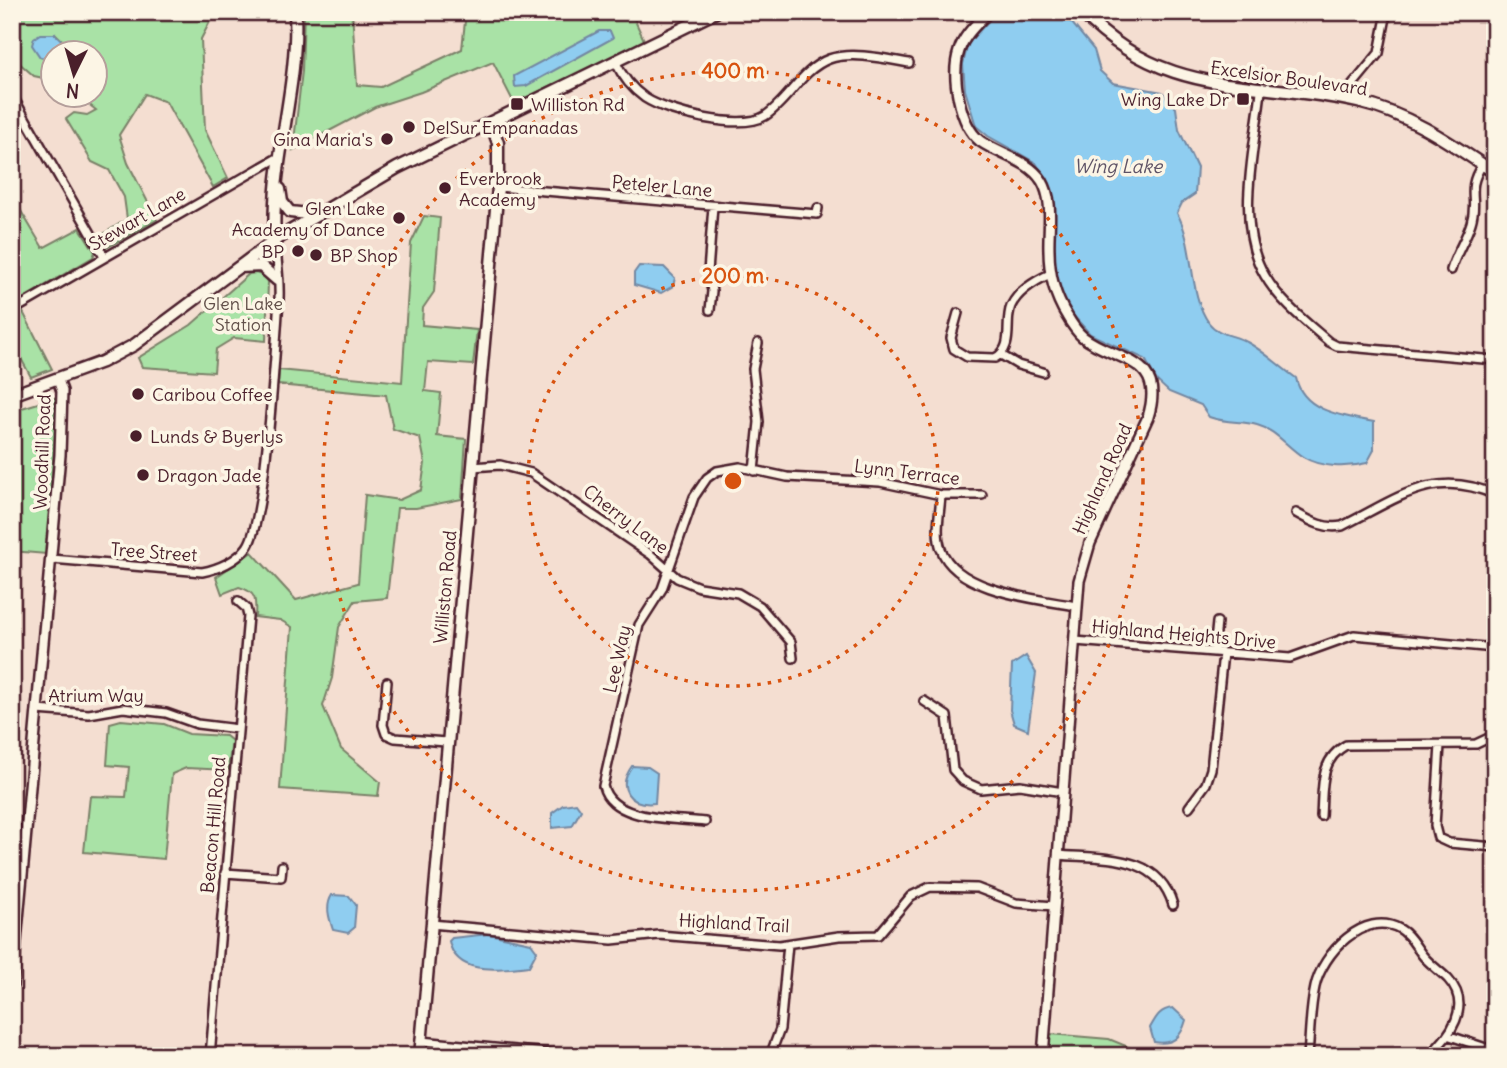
<svg xmlns="http://www.w3.org/2000/svg" width="1507" height="1068" font-family="Delius,sans-serif">
<style>
.green{fill:#a9e2a6;stroke:#7a8068;stroke-width:2}
.water{fill:#8fcdf0;stroke:#7387a1;stroke-width:2}
.lines{fill:none;stroke-linecap:round;stroke-linejoin:round}
.minor-casing{stroke:#4a1f2b;stroke-width:12}
.tertiary-casing{stroke:#4a1f2b;stroke-width:14}
.secondary-casing{stroke:#4a1f2b;stroke-width:15}
.minor{stroke:#fcf5e5;stroke-width:7}
.tertiary{stroke:#fcf5e5;stroke-width:9}
.secondary{stroke:#fcf5e5;stroke-width:10}
.ring{fill:none;stroke:#d8530f;stroke-width:3.5;stroke-dasharray:3.5 7}
.poi-dot{fill:#4a1f2b;stroke:#fcf5e5;stroke-width:2.5}
.labels{text-anchor:middle;dominant-baseline:central;stroke-width:7;stroke-linejoin:round;paint-order:stroke}
.street-label{font-size:18px;fill:#4a1f2b;stroke:#fcf5e5}
.poi-label{font-size:18px;fill:#4a1f2b;stroke:#fcf5e5;text-anchor:start}
.park-label{font-size:18px;fill:#62504a;stroke:#fcf5e5}
.water-label{font-size:19px;font-style:italic;fill:#5f5366;stroke:#fcf5e5}
.centre{fill:#d8530f;stroke:#fcf5e5;stroke-width:3.5}
.ring-label{font-size:21px;text-anchor:middle;font-weight:bold;fill:#d8530f;stroke:#fcf5e5;stroke-width:7;stroke-linejoin:round;paint-order:stroke}
</style>
<rect width="100%" height="100%" fill="#f4ded1"/>
<filter id="ink" filterUnits="userSpaceOnUse"><feTurbulence type="fractalNoise" baseFrequency=".0143" numOctaves="2"/><feDisplacementMap in="SourceGraphic" scale="14" xChannelSelector="R" yChannelSelector="G"/><feConvolveMatrix kernelMatrix="1 2 1 2 8 2 1 2 1" color-interpolation-filters="sRGB"/></filter>
<g filter="url(#ink)">
<path class="green" d="M12,12H215L201,39L205,130L228,178L213,187L166,102L145,94L119,135L128,163L157,220L106,248L100,236L127,219L124,197L109,170L92,162L66,119L74,113L87,115L96,110L77,95L94,94L95,87L99,94L103,67L95,64L94,52H74L56,34L40,57L52,60V80L34,76L17,61L12,64Z
M304,12H352L357,85L381,87L462,49L466,12H584L586,15L631,12L645,42L514,103L493,62L421,92L375,107L293,150L302,71Z
M12,196L43,248L80,228L95,252L93,257L12,305Z
M424,216L440,218L434,292L423,308L422,325L477,330L473,365L428,362L425,391L441,393L437,436L466,439L462,499L416,508H397L387,598L355,601L339,627L332,678L323,706L341,749L380,782L378,796L280,789L292,627L280,620L255,617C256,600 257,592 239,587L222,594L216,577L252,552L296,600L358,583L365,495L399,500L421,490L425,463L420,438L393,429L386,395L278,385L279,370L402,382L411,243Z
M256,273L266,277L268,282L266,341L234,338L216,349L214,372L142,367L138,358L191,325L249,274Z
M23,312L52,369L31,377L12,342V319Z
M58,397L46,554L12,551V411Z
M121,720L164,724L189,734L226,736L232,741L228,770L186,768L172,774L164,859L84,852L90,796L126,797L129,767L107,765L110,723Z
M1050,1034L1109,1039L1150,1056H1049Z"/>
<path class="water" d="M997,12H1063L1094,50L1100,71L1113,83L1162,92L1176,108L1179,130L1197,168L1195,194L1182,203L1177,213C1195,245 1188,294 1209,323C1218,335 1235,335 1247,342C1264,351 1280,367 1296,378C1303,412 1344,416 1374,422V450L1367,463C1347,468 1321,468 1303,457C1287,447 1276,430 1257,425C1241,420 1229,424 1209,417L1201,405L1169,392L1157,381L1145,359L1090,334L1071,313L1061,294L1052,249L1053,204L1049,184L1036,163L988,136L976,126L965,90L963,64L968,43Z
M599,31H610L613,38L526,86L515,87L514,76Z
M40,34H55L74,52H52V60L40,57L32,45L34,38Z
M639,266L664,267L675,278L673,286L661,293L634,285V273Z
M1026,656L1036,673L1028,730L1014,724L1010,710L1012,665Z
M632,766L648,767L657,773L655,803C629,806 616,788 632,766Z
M576,803L581,810L572,826L552,828V813L563,805Z
M332,895L349,896L356,905L354,928L348,933L333,930C329,918 325,906 332,895Z
M489,934L531,943L537,951L529,966C501,969 456,977 449,941L452,938Z
M1173,1008L1186,1020C1181,1038 1173,1045 1154,1042L1150,1028C1156,1017 1160,1009 1173,1008Z"/>
<g class="lines">
<defs>
<path id="minor" d="M615,61C622,76 632,89 645,98C668,113 741,131 765,116C788,101 802,69 829,59C852,51 886,59 909,63
M1261,91C1255,148 1234,224 1265,276C1281,303 1306,322 1329,342L1337,346L1495,360
M12,95L104,256
M1341,99L1379,53L1387,12
M498,187L817,214L818,208
M1451,270C1456,253 1466,239 1471,223C1479,198 1465,191 1482,165
M710,310L712,291L708,272L713,206
M12,311L279,157
M958,313L951,338L954,349L967,357L995,358C1015,348 1004,323 1011,306C1018,291 1035,281 1050,274
M1001,355L1018,365L1043,372
M472,467L500,465L531,473L650,554L677,578L699,587L738,593L760,606L791,642L793,658
M754,471L759,422L753,369L758,343
M941,495C940,513 935,532 941,549C956,592 1037,599 1076,606
M1296,513C1312,522 1324,529 1342,526C1394,501 1434,466 1495,495
M52,559L202,572C218,569 237,561 247,547C266,522 276,340 279,299C280,280 277,259 275,240
M1075,641L1290,658L1354,635L1495,648
M1214,652L1217,622
M387,682L383,725L386,734L395,738L446,742
M924,701L947,716L953,770L963,781L981,789L1020,785L1063,792
M37,710L89,714L123,708L166,713L197,724L238,729
M1440,745L1435,826L1438,838L1449,843L1495,847
M1189,807L1206,784L1211,769L1223,653
M1321,816C1323,788 1319,760 1346,745L1476,744L1495,735
M705,822C675,818 612,822 603,786L639,625L662,589L694,497L707,478L717,471L740,467L787,477L880,482L941,495H982
M1058,855C1103,859 1158,853 1173,905
M225,873L281,877L282,866
M431,924L612,940L659,935L779,945L839,936L878,935L911,896L930,887L977,888L1016,903L1054,906
M1450,1036L1495,1051
M421,1041L579,1056
M210,1056L248,616L246,608L238,601
M770,1056L780,1029L788,944
M1308,1056C1310,1033 1310,1009 1315,987C1322,954 1364,909 1400,929C1411,935 1416,948 1424,957C1431,965 1440,971 1448,979C1473,1006 1450,1037 1428,1056"/>
<path id="tertiary" d="M988,12C977,24 964,35 959,51C951,75 959,124 980,141C1000,155 1029,160 1042,181C1054,201 1048,228 1049,250C1049,274 1054,295 1067,316C1071,323 1077,332 1083,337C1115,362 1167,356 1148,417L1090,543L1079,581L1043,1056
M12,986L60,455L62,391L58,380"/>
<path id="secondary" d="M1081,12C1168,101 1250,78 1358,102C1410,114 1452,144 1495,173
M280,189L282,202L290,212L318,215
M275,240C270,163 299,89 295,12
M240,267L261,266L277,280
M12,395L102,362L134,345L275,240L397,168L716,12
M420,1056L498,187V143L491,123"/>
</defs>
<use href="#minor" class="minor-casing"/>
<use href="#tertiary" class="tertiary-casing"/>
<use href="#secondary" class="secondary-casing"/>
<use href="#minor" class="minor"/>
<use href="#tertiary" class="tertiary"/>
<use href="#secondary" class="secondary"/>
</g>
</g>
<g class="ring">
<circle cx="733" cy="481" r="205"/>
<circle cx="733" cy="481" r="410"/>
</g>
<g class="poi-dot">
<rect x="1236" y="92" width="14" height="14" rx="3.5"/>
<rect x="510" y="97" width="14" height="14" rx="3.5"/>
<circle cx="409" cy="127" r="7"/>
<circle cx="387" cy="139" r="7"/>
<circle cx="445" cy="188" r="7"/>
<circle cx="399" cy="218" r="7"/>
<circle cx="298" cy="251" r="7"/>
<circle cx="316" cy="255" r="7"/>
<circle cx="138" cy="394" r="7"/>
<circle cx="136" cy="436" r="7"/>
<circle cx="143" cy="475" r="7"/>
</g>
<g class="labels">
<g class="street-label">
<text transform="translate(1289 78) rotate(8)">Excelsior Boulevard</text>
<text transform="translate(662 186) rotate(5)">Peteler Lane</text>
<text transform="translate(137 219) rotate(-30)">Stewart Lane</text>
<text transform="translate(42 452) rotate(-88)">Woodhill Road</text>
<text transform="translate(907 472) rotate(7)">Lynn Terrace</text>
<text transform="translate(1102 479) rotate(-66)">Highland Road</text>
<text transform="translate(626 519) rotate(37)">Cherry Lane</text>
<text transform="translate(154 552) rotate(4)">Tree Street</text>
<text transform="translate(445 587) rotate(-85)">Williston Road</text>
<text transform="translate(1184 634) rotate(5)">Highland Heights Drive</text>
<text transform="translate(617 659) rotate(-77)">Lee Way</text>
<text x="96" y="695">Atrium Way</text>
<text transform="translate(213 825) rotate(-85)">Beacon Hill Road</text>
<text transform="translate(734 923) rotate(3)">Highland Trail</text>
</g>
<g class="poi-label">
<text x="1229" y="99" text-anchor="end">Wing Lake Dr</text>
<text x="531" y="104">Williston Rd</text>
<text x="423" y="127">DelSur Empanadas</text>
<text x="373" y="139" text-anchor="end">Gina Maria's</text>
<text x="459" y="178">Everbrook<tspan x="459" dy="21">Academy</tspan></text>
<text x="385" y="208" text-anchor="end">Glen Lake<tspan x="385" dy="21">Academy of Dance</tspan></text>
<text x="284" y="251" text-anchor="end">BP</text>
<text x="330" y="255">BP Shop</text>
<text x="152" y="394">Caribou Coffee</text>
<text x="150" y="436">Lunds &amp; Byerlys</text>
<text x="157" y="475">Dragon Jade</text>
</g>
<g class="park-label">
<text x="243" y="303">Glen Lake<tspan x="243" dy="21">Station</tspan></text>
</g>
<g class="water-label">
<text x="1118" y="166">Wing Lake</text>
</g>
</g>
<circle cx="733" cy="481" r="10" class="centre"/>
<g class="ring-label">
<text x="733" y="78">400 m</text>
<text x="733" y="283">200 m</text>
</g>
<rect width="1507" height="1068" fill="none" stroke="#fcf5e5" stroke-width="42"/>
<rect x="21" y="21" width="1465" height="1026" fill="none" stroke="#4a1f2b" stroke-width="2.5" filter="url(#ink)"/>
<g transform="translate(74 74) rotate(185)"><circle r="33" fill="#fcf5e5" stroke="#b59f9b" stroke-width="2"/>
<path d="M0-5L12 26L0 18L-12 26Z" fill="#4a1f2b"/>
<text y="-10" font-size="19" font-weight="bold" text-anchor="middle" fill="#4a1f2b">N</text>
</g>
</svg>
